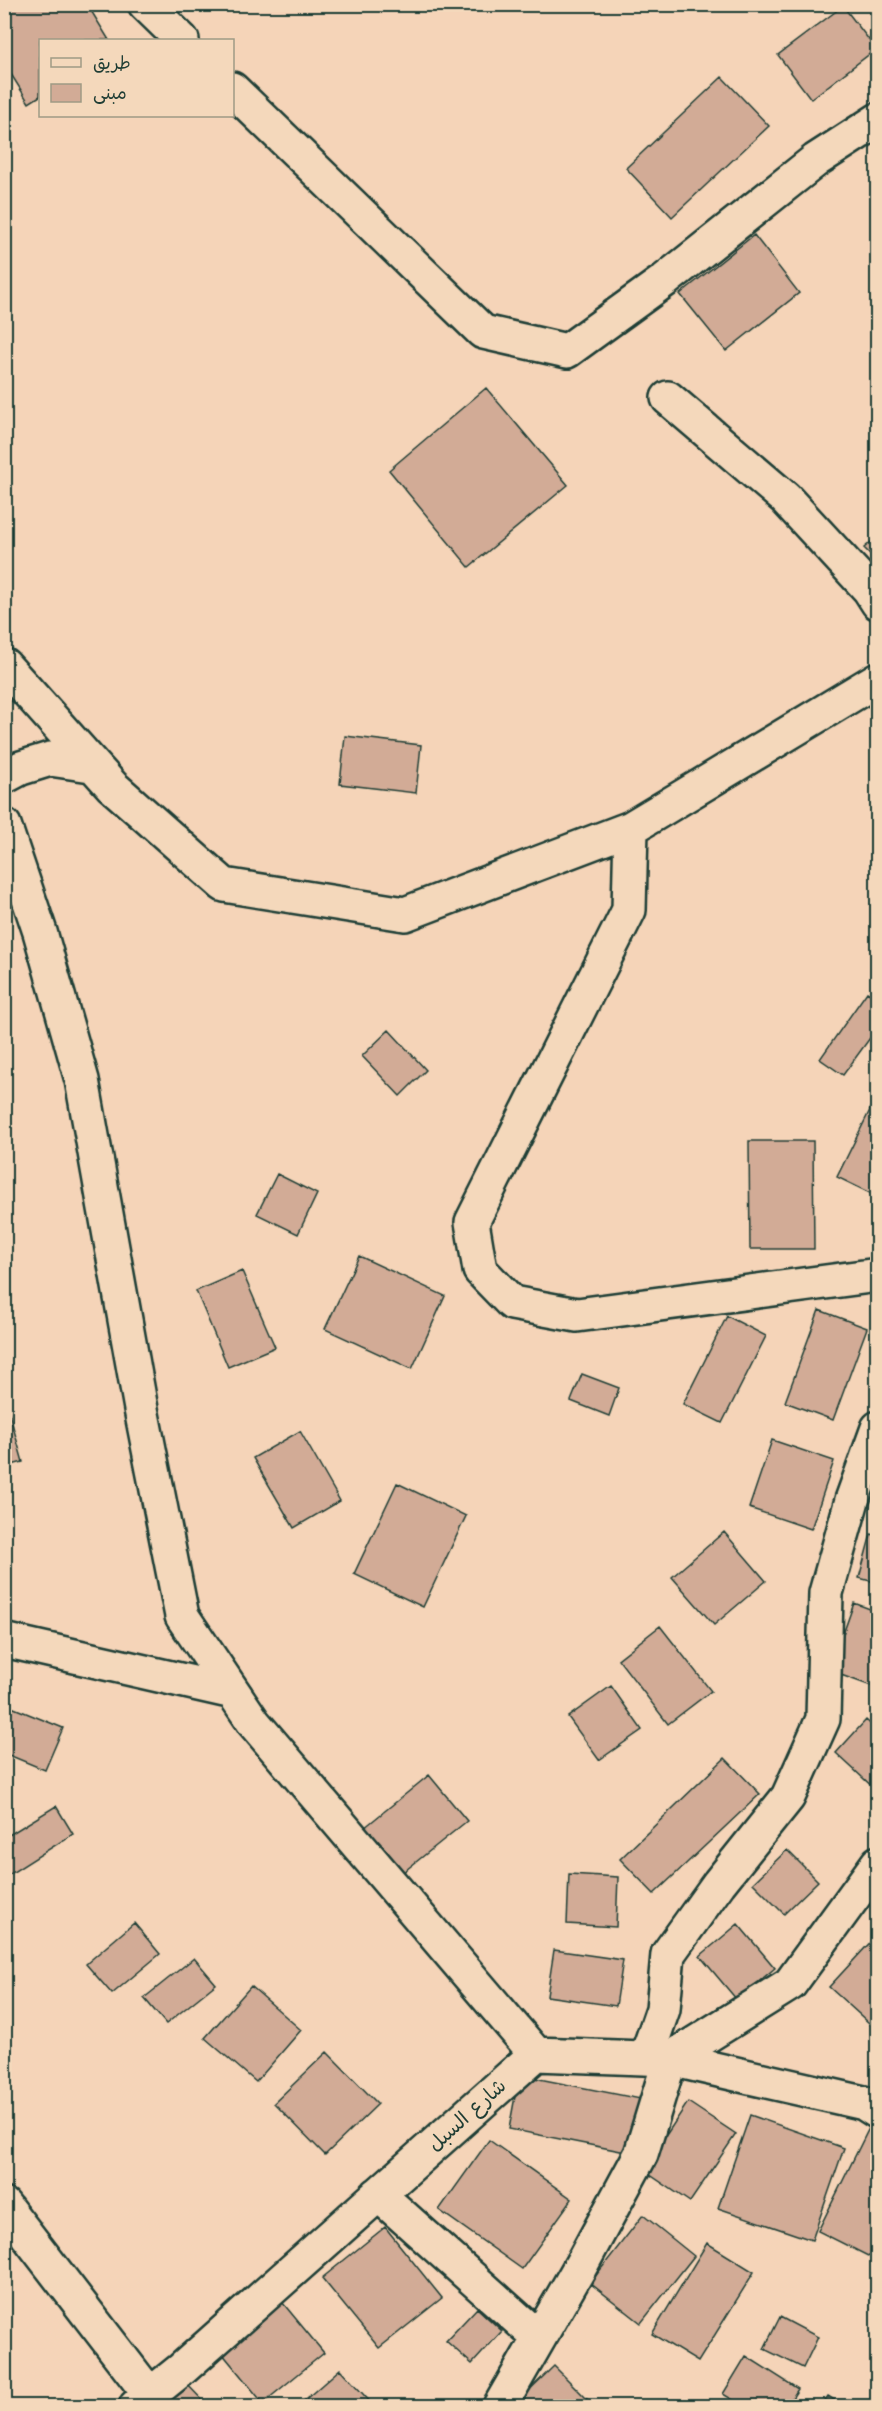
<svg xmlns="http://www.w3.org/2000/svg" width="882" height="2411" font-family="'Comic Neue','Playpen Sans Arabic',sans-serif">
<style>
.building{fill:#d2ab96;stroke:#1f3d34;stroke-width:1.5}
.lines{fill:none;stroke-linecap:round;stroke-linejoin:round}
.minor-casing{stroke:#1f3d34;stroke-width:38}
.minor{stroke:#f4d8bb;stroke-width:33}
.labels{text-anchor:middle;dominant-baseline:central;stroke-width:4.5;stroke-linejoin:round;paint-order:stroke}
.street-label{font-size:20px;fill:#1f3d34;stroke:#f4d8bb}
</style>
<rect width="100%" height="100%" fill="#f5d4b8"/>
<filter id="ink" filterUnits="userSpaceOnUse"><feTurbulence type="fractalNoise" baseFrequency=".0167" numOctaves="2"/><feDisplacementMap in="SourceGraphic" scale="12" xChannelSelector="R" yChannelSelector="G"/><feConvolveMatrix kernelMatrix="1 2 1 2 8 2 1 2 1" color-interpolation-filters="sRGB"/></filter>
<g filter="url(#ink)">
<path class="building" d="M4,4H87L109,40H40V96L29,103L4,63Z
M843,6L876,49L811,99L778,55Z
M722,77L769,126L672,217L626,168Z
M754,235L799,293L726,351L680,294Z
M486,388L568,485L469,567L389,470Z
M878,536V562L864,548Z
M345,736L421,745L416,793L340,784Z
M867,992L878,999V1027L843,1075L820,1059Z
M389,1030L426,1070L400,1096L362,1056Z
M876,1098L878,1099V1197L837,1177Z
M749,1141H813L814,1249H750Z
M277,1174L317,1194L298,1234L257,1214Z
M359,1256L445,1296L412,1369L325,1329Z
M242,1271L275,1347L228,1367L196,1291Z
M819,1310L867,1328L833,1420L785,1402Z
M727,1316L766,1336L722,1423L683,1404Z
M582,1374L619,1388L609,1416L571,1401Z
M8,1409L23,1462L4,1467V1410Z
M300,1431L340,1501L294,1528L253,1458Z
M772,1440L834,1461L811,1529L749,1508Z
M397,1483L466,1516L423,1607L354,1574Z
M724,1532L766,1581L714,1625L672,1577Z
M871,1534L878,1536V1583L859,1578Z
M854,1603L878,1612V1678L874,1687L830,1671Z
M660,1626L711,1691L668,1724L618,1659Z
M611,1686L642,1730L599,1760L568,1717Z
M4,1704L63,1728L45,1770L4,1753Z
M866,1720L878,1731L876,1790L836,1753Z
M725,1758L760,1794L654,1894L620,1859Z
M429,1775L467,1821L401,1874L364,1828Z
M56,1806L73,1834L4,1878V1838Z
M787,1850L818,1881L784,1914L753,1883Z
M569,1874L618,1877L616,1927L567,1924Z
M134,1923L160,1954L112,1994L86,1964Z
M738,1924L775,1968L737,2000L700,1956Z
M878,1934V2031L829,1987Z
M554,1950L623,1960L616,2006L547,1996Z
M194,1958L216,1984L166,2024L144,1998Z
M251,1986L301,2030L256,2082L205,2038Z
M327,2052L378,2104L325,2155L274,2103Z
M519,2075L646,2100L636,2154L509,2129Z
M688,2102L736,2134L690,2202L643,2170Z
M750,2115L844,2148L812,2240L718,2208Z
M869,2128L878,2132V2261L818,2231Z
M489,2140L572,2199L522,2269L439,2210Z
M643,2215L694,2256L641,2323L590,2283Z
M385,2227L442,2298L379,2348L322,2278Z
M707,2243L754,2272L698,2362L652,2334Z
M282,2302L324,2353L263,2403L222,2353Z
M477,2308L502,2331L472,2364L446,2341Z
M780,2317L818,2337L803,2368L764,2349Z
M746,2356L798,2389L787,2406H743L723,2394Z
M554,2366L594,2406H513Z
M340,2369L374,2406H298Z
M185,2382L208,2406H159Z
M828,2396L844,2406H821Z"/>
<g class="lines">
<defs>
<path id="minor" d="M145,4L182,40
M232,89L483,332L567,351L665,280L816,160L878,120
M668,398L785,498L869,589L878,603
M4,665L112,786L224,885L405,914L631,828L878,679
M4,777L21,768L50,759L91,765
M4,825L40,932L82,1080L141,1409L182,1616L254,1723L536,2054
M631,828L629,910L472,1222L480,1270L512,1303L577,1315L878,1275
M4,1640L233,1692
M646,2058L663,2009L668,1954L719,1883L788,1797L823,1719L826,1593L852,1500L878,1428
M378,2194L539,2338
M4,2205L150,2395
M136,2406L182,2369L536,2054L670,2059L864,2103L878,2112
M500,2406L580,2267L641,2154L670,2059L790,1984L878,1863"/>
</defs>
<use href="#minor" class="minor-casing"/>
<use href="#minor" class="minor"/>
</g>
</g>
<g class="labels">
<g class="street-label">
<text transform="translate(467 2115) rotate(-42)">شارع السبل</text>
</g>
</g>
<rect width="882" height="2411" fill="none" stroke="#f4d8bb" stroke-width="24"/>
<rect x="12" y="12" width="858" height="2387" fill="none" stroke="#1f3d34" stroke-width="2" filter="url(#ink)"/>
<rect x="39" y="39" width="195" height="78" fill="#f4d8bb" stroke="#9f9a85" stroke-width="1.5"/>
<rect x="51" y="58" width="30" height="9" fill="#f4d8bb" stroke="#9f9a85" stroke-width="1.5"/>
<text x="93" y="69" font-size="18" fill="#1f3d34">طريق</text>
<rect x="51" y="84" width="30" height="18" fill="#d2ab96" stroke="#9f9a85" stroke-width="1.5"/>
<text x="93" y="99" font-size="18" fill="#1f3d34">مبنى</text>
</svg>
